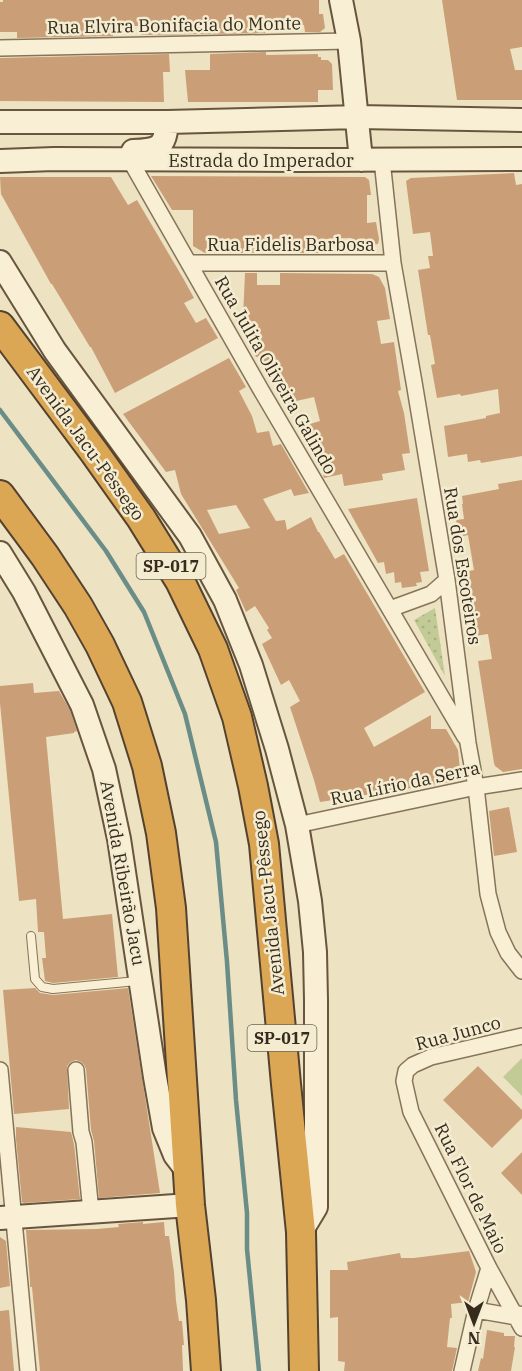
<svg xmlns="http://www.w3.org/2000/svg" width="522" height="1371" font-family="'IBM Plex Serif',serif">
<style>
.grass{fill:url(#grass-dots)}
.garden{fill:#c2cb96}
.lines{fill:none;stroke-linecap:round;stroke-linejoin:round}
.stream{stroke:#6b8d87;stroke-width:4.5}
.building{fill:#ca9f78;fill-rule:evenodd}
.lane-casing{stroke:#867459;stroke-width:10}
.street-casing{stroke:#867459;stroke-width:18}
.secondary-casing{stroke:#68553d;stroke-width:26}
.highway-casing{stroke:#54422e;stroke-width:32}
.lane{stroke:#f8efd5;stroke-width:8}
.street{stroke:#f8efd5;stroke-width:15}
.secondary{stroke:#f8efd5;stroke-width:22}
.highway{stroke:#dba754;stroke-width:28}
.labels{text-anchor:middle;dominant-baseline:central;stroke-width:5;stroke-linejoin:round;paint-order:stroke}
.shield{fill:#f4ecd1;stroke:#6f6553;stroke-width:1.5}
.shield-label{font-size:16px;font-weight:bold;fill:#362b1d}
.street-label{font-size:18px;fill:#362b1d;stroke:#f4ecd1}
</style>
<defs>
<pattern id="grass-dots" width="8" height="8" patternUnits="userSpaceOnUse" patternTransform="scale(1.5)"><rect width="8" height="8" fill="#c2cb96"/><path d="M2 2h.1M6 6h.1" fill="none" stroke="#a7ae81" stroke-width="1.8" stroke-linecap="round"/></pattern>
</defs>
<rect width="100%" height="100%" fill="#ede2c2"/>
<path class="grass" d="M435,608L445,676L414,620Z"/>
<path class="garden" d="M522,1058V1096L503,1077Z"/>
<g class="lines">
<path class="stream" d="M0,410L106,551L144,612L185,714L216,842L227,962L236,1100L247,1213V1249L259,1371"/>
</g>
<path class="building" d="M3,0H319V14H323L325,28L320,32H305L304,25L265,26V33L141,35V26H113V36L17,38V32H0V2H3Z
M442,0H522V47L510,49L515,70H522V100H457Z
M266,52V55L318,54V57H321V60H328L332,64L333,90H318V102H188L185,70H210V54Z
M169,54L170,72H163L164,102L0,101V58Z
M514,173L516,185L522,184V456L481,463L480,460L468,462L467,454L448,457L444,426L486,418V416L500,413L498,389L461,396L460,394L437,398L431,365L435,364L430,335H428L418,270L430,268L428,256H433L430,232L413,234L406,181L411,178Z
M151,176L365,177L369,180L371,195H367V223L376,222L379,239L378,244L351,248V238L325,239V253H205L193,246V210H172Z
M0,177H111L128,205L137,200L183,278L194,298L184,303L196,323L206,318L218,338L115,393L91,347H90L52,284H51L1,194Z
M245,273H257V285H280V273L372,274L379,277L385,288L390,319L377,321L381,344L394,342L401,390L398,391L404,413L410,453L402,454L405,470L382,474L383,480L344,486L342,474L324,478L309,429L312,428L310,424L320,421L314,397L283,404L275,390L281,389L276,365L264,368L262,356L256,357L235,318H243Z
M229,358L246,387L239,391L252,416L257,433L269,431L273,446L281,444L309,493L294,496L291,489L263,499L276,521L285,520L287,530L311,517L318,532H319L335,559L344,554L425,692L364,728L374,747L431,715V729H446L458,750L460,770L450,782L320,802L314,780L290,707L300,701L289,680L281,685L262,644L272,638L267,630L269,628L255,606L246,612L236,590L239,588L181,494L175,470L166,472L123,414ZM236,505L250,528L219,534L207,510Z
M522,480V769L503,772L495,766L494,763L478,661L492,659L488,634L475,636L465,572L474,570L468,535L459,537L456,520L464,519L462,504H463L462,496L499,489L498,484Z
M417,498L429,571L420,572L422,582L416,583L417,586L402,588L401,582L395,583L394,572L386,574L384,562L378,563L348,509Z
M33,683L34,693L59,691L70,710L77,731L74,732V733L46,737L63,919L112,914L118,977L53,983L45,981L42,958H46L44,932H38L36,899L19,901L0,703V686Z
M509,807L517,852L494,856L489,811Z
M35,988L40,993L53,995L128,988L160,1193L99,1198L94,1141L91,1130L86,1069L84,1065L81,1062L76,1060L71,1062L67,1066L69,1109L14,1114L3,990Z
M478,1066L522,1110V1118L492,1148L443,1100Z
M16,1127L71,1132L74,1144L80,1199L24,1203L22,1202L16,1139Z
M522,1152V1195L501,1173Z
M143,1222V1224L164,1222L165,1236H169L174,1272L176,1301L179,1321H182L184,1345H182L183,1371H40L32,1287H30V1282L26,1230L97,1229L119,1227L118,1224Z
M0,1237L6,1241L10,1286L0,1288Z
M469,1251L476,1272L468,1302L451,1304L452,1318H450L447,1347L457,1348L452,1371H344L345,1362L338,1361V1317L330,1318V1270H348L347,1262L400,1253L401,1258H414Z
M9,1310L14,1371H0V1311Z
M487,1330L504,1333V1336H515L514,1347H515L511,1371H478L481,1358L483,1359Z"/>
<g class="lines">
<defs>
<path id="lane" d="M31,936L35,979L42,987L53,989L137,981"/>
<path id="street" d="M0,48L349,41
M130,160L261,390L465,737
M382,160L393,263L414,382L447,580L468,743L476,787L488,894L498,932L508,953L522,971
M189,263H393
M390,609L431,594L447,580
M297,825L476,787L522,780
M522,1036L431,1057L413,1065L406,1071L404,1081L411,1112L489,1268L522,1328
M0,1070L28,1371
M76,1070L81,1132L84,1142L91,1212
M476,1310L516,1317L519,1314
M462,1371L476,1310L489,1268"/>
<path id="secondary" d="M341,0L349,41L361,160
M0,122H167L358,117L522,120
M133,151C159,150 165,148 167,122
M0,161L54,159L299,160L522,159
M0,262L55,351L190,536L225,600L251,665L277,749L297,825L310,901L315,952L316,1000V1207L301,1232
M0,553L24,592L82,705L104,769L119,839L155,1077L164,1128L175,1155L188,1172
M0,1218L190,1205"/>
<path id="highway" d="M0,326L94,452L141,518L180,581L213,649L237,717L253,786L264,844L286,1084L301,1232L304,1371
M0,495L45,556L78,606L100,645L127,702L147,766L161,833L171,908L190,1205L201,1300L206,1371"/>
</defs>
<use href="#lane" class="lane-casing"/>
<use href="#street" class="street-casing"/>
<use href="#secondary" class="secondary-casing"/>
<use href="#highway" class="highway-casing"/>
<use href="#lane" class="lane"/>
<use href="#street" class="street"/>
<use href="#secondary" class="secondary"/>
<use href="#highway" class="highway"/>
</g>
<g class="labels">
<g class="shield">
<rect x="136.5" y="553" width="69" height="26" rx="4.5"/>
<rect x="247.5" y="1025" width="69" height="26" rx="4.5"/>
</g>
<g class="shield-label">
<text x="171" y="566">SP-017</text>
<text x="282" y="1038">SP-017</text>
</g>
<g class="street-label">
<text transform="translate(174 25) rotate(-1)">Rua Elvira Bonifacia do Monte</text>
<text x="261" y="160">Estrada do Imperador</text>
<text x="291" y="244">Rua Fidelis Barbosa</text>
<text transform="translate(276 375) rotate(60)">Rua Julita Oliveira Galindo</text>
<text transform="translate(86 443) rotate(54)">Avenida Jacu-Pêssego</text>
<text transform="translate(463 566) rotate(81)">Rua dos Escoteiros</text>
<text transform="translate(405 783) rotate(-12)">Rua Lírio da Serra</text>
<text transform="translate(123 873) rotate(80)">Avenida Ribeirão Jacu</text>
<text transform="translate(268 903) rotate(-96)">Avenida Jacu-Pêssego</text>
<text transform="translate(458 1033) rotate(-15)">Rua Junco</text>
<text transform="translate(471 1188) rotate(64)">Rua Flor de Maio</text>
</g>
</g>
<g transform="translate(474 1323) rotate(180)" stroke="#f4ecd1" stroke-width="4.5" paint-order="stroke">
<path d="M0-4.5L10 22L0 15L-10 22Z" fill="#362b1d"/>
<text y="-9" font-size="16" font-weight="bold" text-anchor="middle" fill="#362b1d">N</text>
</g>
</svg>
